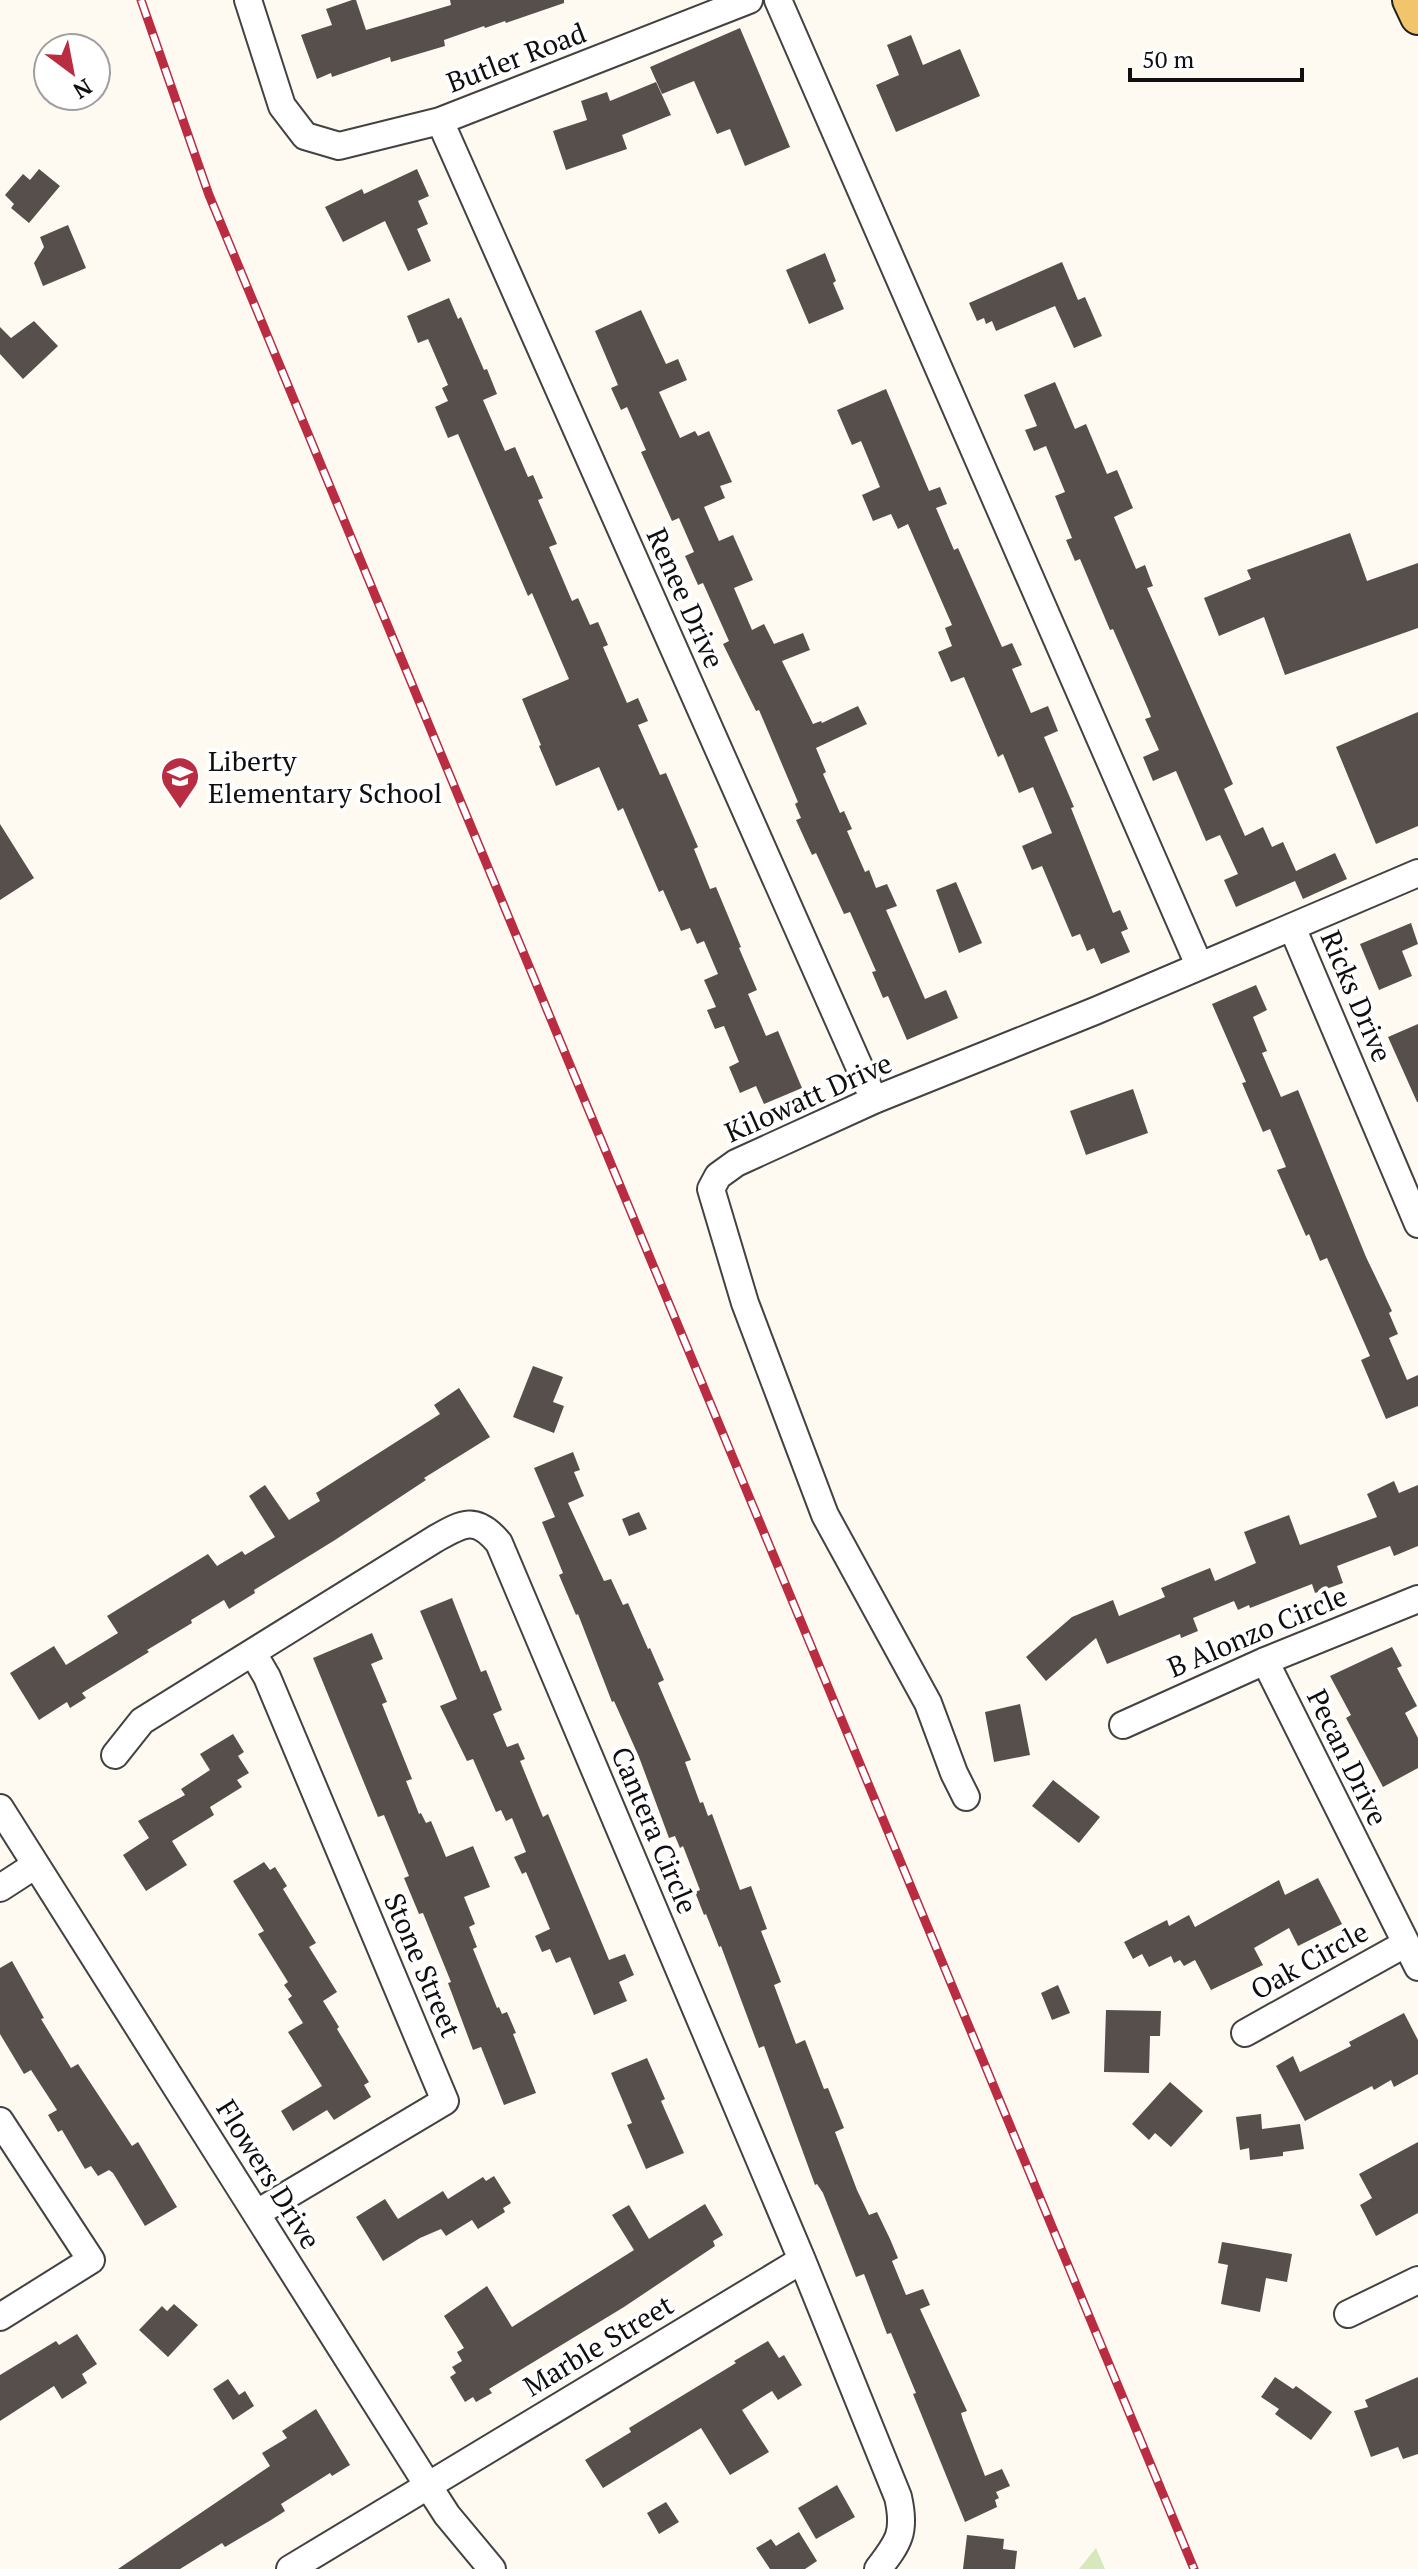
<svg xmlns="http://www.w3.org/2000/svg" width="1418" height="2569" font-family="'PT Serif',serif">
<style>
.green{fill:#d7e8bc}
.building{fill:#574f4b}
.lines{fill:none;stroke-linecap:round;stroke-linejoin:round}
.minor-casing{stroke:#424242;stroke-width:30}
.major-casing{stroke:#202020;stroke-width:38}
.minor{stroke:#fff;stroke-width:26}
.major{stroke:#f2c56d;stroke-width:34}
.rail-casing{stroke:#b92c41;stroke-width:9}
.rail{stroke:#fff;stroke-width:6;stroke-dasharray:18;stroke-linecap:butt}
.labels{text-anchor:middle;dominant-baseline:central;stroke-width:8;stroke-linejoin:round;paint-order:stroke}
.street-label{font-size:28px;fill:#0f0f0f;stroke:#fff}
.poi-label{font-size:28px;fill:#0f0f0f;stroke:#fff;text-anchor:start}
</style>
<rect width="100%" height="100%" fill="#fefaf1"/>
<path class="green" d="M1096,2548L1105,2569H1079Z"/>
<path class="building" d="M352,0H356L366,30L451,5L450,0H564V3L506,23L505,21L485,28L484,26L444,40L445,46L391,62L390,57L332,77L331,73L317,79L301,35L332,25L326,9Z
M740,28L790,147L745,166L730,129L717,134L694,81L662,94L650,67Z
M911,35L923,65L960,49L980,96L896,132L876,85L899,75L887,45Z
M656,82L671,115L622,135L627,149L566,170L553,131L587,120L581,101L607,92L610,101Z
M39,169L60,186L29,223L11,208L14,204L5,195L23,174L30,180Z
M417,169L429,196L418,201L428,224L417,229L431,261L408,271L385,221L343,242L325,207L362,189L364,194Z
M68,225L86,268L43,286L34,263L44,247L40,237Z
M825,253L836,281L833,283L844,309L809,324L786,270Z
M1062,262L1078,300L1085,297L1102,336L1074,348L1055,306L996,331L992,321L986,324L984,318L977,321L969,303Z
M449,298L458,319L461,317L484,370L487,369L497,394L483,400L505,451L515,447L528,477L533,475L543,498L538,500L557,544L549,547L572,601L578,598L590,625L598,622L608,645L603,647L627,703L638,698L648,721L638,725L660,775L666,773L698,847L694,849L710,889L716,887L741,947L739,948L757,990L748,994L766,1036L778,1031L802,1088L764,1104L756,1086L740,1093L729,1067L739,1062L724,1026L715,1029L707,1010L716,1007L704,980L718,974L704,941L697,944L690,928L681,931L663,890L659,892L623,808L618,811L599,767L556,786L539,746L541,745L522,699L569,679L532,593L528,596L458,434L448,438L435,407L448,401L442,388L448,385L428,339L418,343L407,316Z
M641,310L666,364L678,359L687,380L659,392L680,438L695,431L698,436L709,431L732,482L720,486L725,498L704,507L719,541L733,535L753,580L734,588L752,630L764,624L774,644L803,633L810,650L782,661L813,724L821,721L822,723L858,706L867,724L816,748L826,772L823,774L840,813L844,811L852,829L847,831L865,872L869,870L876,888L887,884L897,906L886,910L925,999L946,990L958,1018L907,1040L888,996L883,998L872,972L876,971L850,912L844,914L816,853L812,855L796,820L801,818L795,804L798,802L759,710L756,711L723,644L729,641L703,583L698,585L685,556L694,552L679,518L672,521L641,452L646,450L627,407L621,410L611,388L618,385L595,331Z
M34,321L58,346L23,379L0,354V327L11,338Z
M1055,382L1075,429L1086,424L1107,474L1117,470L1133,508L1114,517L1136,569L1145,565L1153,586L1147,588L1233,784L1224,789L1245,836L1263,827L1272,847L1283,842L1296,871L1335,853L1347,879L1303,899L1295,881L1236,907L1224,880L1238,874L1220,835L1206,841L1176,771L1153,781L1143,757L1159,750L1145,719L1151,717L1148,709L1113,629L1110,630L1080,559L1075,561L1066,540L1072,538L1055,496L1065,492L1046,446L1034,451L1025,430L1037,426L1024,395Z
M886,389L929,491L940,487L947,504L936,508L954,550L958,548L1002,647L1012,643L1022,665L1012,669L1031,713L1048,706L1058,731L1044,737L1074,807L1071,808L1113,913L1120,910L1128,929L1121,932L1130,952L1101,964L1094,948L1087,951L1080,934L1072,937L1042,866L1032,870L1022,846L1052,833L1033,787L1019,793L1003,754L998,757L964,677L951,682L938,652L952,646L945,628L952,625L908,524L898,529L891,514L873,521L862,495L880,487L861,441L852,445L837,410Z
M1350,533L1367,581L1418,563V628L1285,675L1264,617L1219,636L1204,598L1251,579L1247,570Z
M1418,712V826L1376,844L1336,747Z
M0,824L34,878L0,900Z
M956,882L982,943L959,953L936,890Z
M1411,923L1418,944L1402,951L1412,976L1379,990L1360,944Z
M1256,985L1267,1010L1253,1017L1267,1051L1262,1053L1281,1097L1298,1090L1366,1257L1392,1311L1389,1313L1398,1334L1389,1338L1407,1380L1418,1375V1406L1386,1419L1361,1360L1370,1356L1327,1258L1320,1261L1309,1234L1306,1236L1277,1170L1286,1167L1270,1129L1263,1132L1242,1083L1246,1082L1212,1004Z
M1418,1024V1102H1417L1388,1037Z
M1133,1089L1148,1133L1086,1155L1070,1111Z
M533,1366L563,1377L553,1402L564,1406L554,1433L513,1417Z
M459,1388L490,1437L424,1478L426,1480L335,1540L254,1590L255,1593L229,1609L224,1600L191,1620L192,1623L147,1650L149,1652L82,1693L86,1698L70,1708L67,1702L39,1720L10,1673L54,1646L66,1665L118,1633L107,1616L208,1554L217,1566L242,1551L245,1555L275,1537L249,1496L265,1485L289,1520L320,1501L316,1493L440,1414L434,1405Z
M573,1452L580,1470L574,1472L584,1496L568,1503L604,1581L611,1579L623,1605L628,1603L648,1649L650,1648L664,1680L658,1683L691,1760L685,1762L700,1803L703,1802L708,1816L712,1814L740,1890L751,1886L767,1929L761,1931L781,1982L774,1985L796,2044L805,2040L824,2089L828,2088L844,2128L835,2132L857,2190L869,2215L877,2212L890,2239L898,2258L892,2261L906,2295L923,2289L930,2305L920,2309L967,2411L961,2413L963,2420L985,2476L1002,2469L1010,2486L996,2492L999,2498L995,2500L997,2507L965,2522L913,2394L916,2393L891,2333L887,2334L864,2274L856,2277L823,2193L817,2184L815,2185L764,2046L759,2048L721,1946L719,1947L706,1914L704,1915L695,1892L700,1890L683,1846L680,1848L675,1836L669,1838L639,1757L614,1701L612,1702L578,1614L576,1615L559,1575L563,1573L542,1522L555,1517L534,1468Z
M1394,1481L1399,1493L1418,1485V1546L1394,1556L1390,1546L1337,1566L1343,1583L1315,1593L1312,1584L1250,1608L1249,1605L1238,1610L1234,1601L1193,1618L1198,1631L1181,1638L1180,1634L1107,1664L1096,1638L1046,1681L1026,1657L1072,1617L1113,1600L1119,1616L1165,1597L1161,1588L1210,1568L1215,1581L1256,1563L1244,1532L1289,1515L1300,1545L1377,1517L1367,1494Z
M639,1512L647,1529L629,1536L622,1519Z
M452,1598L481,1672L486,1670L502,1710L493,1714L507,1747L518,1743L525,1759L520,1761L543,1817L548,1814L609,1960L625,1954L634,1975L619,1982L627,2001L594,2015L570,1957L556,1963L550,1949L542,1952L535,1936L550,1929L526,1872L522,1874L514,1857L526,1852L512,1818L506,1821L501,1810L496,1812L473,1759L467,1761L440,1706L457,1699L420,1611Z
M372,1633L383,1659L371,1664L387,1702L382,1704L412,1779L406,1781L419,1814L421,1813L426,1823L431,1821L446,1857L473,1846L490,1887L464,1897L475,1924L469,1927L477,1947L473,1949L497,2008L499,2007L502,2014L507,2012L516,2033L513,2034L536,2093L504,2105L481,2047L473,2050L448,1983L451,1982L423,1913L419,1914L404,1878L409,1876L384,1815L378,1817L313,1658Z
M1392,1647L1402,1666L1397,1668L1417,1706L1405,1713L1418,1738V1768L1383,1787L1346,1718L1351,1715L1330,1676Z
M1020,1704L1030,1755L994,1762L985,1712Z
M233,1734L244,1752L238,1756L249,1773L237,1780L242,1787L210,1807L214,1815L172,1841L187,1865L146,1891L123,1855L149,1838L138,1821L185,1795L181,1789L210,1770L200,1754Z
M1053,1780L1100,1817L1079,1843L1032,1806Z
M264,1862L270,1870L275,1867L287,1886L283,1889L316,1943L309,1947L337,1992L323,2001L339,2027L337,2029L369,2082L364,2085L371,2097L334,2120L327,2110L293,2131L281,2111L322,2086L288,2032L303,2023L288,1999L292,1996L284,1985L288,1982L258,1934L264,1931L233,1881Z
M1318,1878L1342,1924L1298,1946L1289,1928L1254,1948L1263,1965L1211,1990L1195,1960L1184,1966L1180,1960L1174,1963L1171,1956L1149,1967L1142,1954L1133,1959L1124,1942L1167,1920L1169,1926L1189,1915L1195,1927L1279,1880L1285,1895Z
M12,1961L44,2018L41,2019L71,2068L78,2064L132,2146L138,2142L177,2207L145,2226L113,2173L109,2170L98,2176L91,2166L85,2169L62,2130L58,2132L48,2115L57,2110L31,2070L24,2074L0,2034V1968Z
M1058,1985L1070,2013L1052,2020L1041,1993Z
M1106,2010L1161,2011L1160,2036H1150L1149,2073L1104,2072Z
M1404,2013L1418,2040V2074L1394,2087L1391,2080L1374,2090L1372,2086L1305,2121L1276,2066L1293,2056L1300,2072L1351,2046L1349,2042Z
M647,2058L665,2099L661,2101L684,2153L646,2169L627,2125L632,2123L611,2073Z
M1170,2082L1203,2111L1171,2147L1155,2133L1149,2140L1132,2124Z
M1261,2114L1262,2129L1300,2124L1304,2149L1283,2152V2156L1250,2160L1249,2148L1240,2150L1236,2117Z
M1418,2142V2213L1376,2236L1360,2205L1372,2198L1359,2174Z
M494,2176L511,2203L503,2208L505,2212L478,2229L472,2220L446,2236L441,2229L420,2238L383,2261L356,2217L385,2199L398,2219L443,2191L448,2199L483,2177L486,2181Z
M705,2204L723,2235L713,2241L715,2246L624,2307L489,2389L492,2393L476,2402L473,2397L465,2402L450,2377L456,2373L452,2367L462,2361L457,2352L464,2348L444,2316L487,2286L512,2327L634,2250L612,2215L629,2205L649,2239Z
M1222,2242L1292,2254L1287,2282L1266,2278L1260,2312L1221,2304L1228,2265L1218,2263Z
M174,2304L198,2325L168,2357L139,2330L162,2306L167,2311Z
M77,2334L97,2364L82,2374L87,2383L62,2399L54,2386L0,2421V2375L56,2341L59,2345Z
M768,2341L779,2358L784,2355L802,2385L778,2400L772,2391L742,2410L769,2452L730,2475L701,2428L603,2488L585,2460L631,2432L629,2428L736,2363L734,2361Z
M1275,2377L1293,2389L1296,2386L1332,2412L1311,2440L1275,2414L1279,2409L1261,2397Z
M1418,2377V2454L1403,2459L1398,2447L1371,2457L1354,2411L1368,2407L1365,2400Z
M228,2379L239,2395L245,2391L254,2406L233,2420L213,2389Z
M316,2409L350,2465L332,2476L330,2473L281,2504L285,2511L271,2520L225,2547L222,2543L180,2569H118L270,2466L262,2453L287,2438L282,2431Z
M837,2485L855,2517L816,2539L798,2508Z
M666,2502L679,2522L659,2534L647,2513Z
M799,2532L817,2561L805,2569H770L756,2548L771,2539L776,2546Z
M967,2535L1004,2539L1003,2549L1017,2551L1015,2569H963Z"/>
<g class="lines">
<defs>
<path id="minor" d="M248,0L282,106L305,136L339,146L440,121L749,0
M778,0L1199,965
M440,121L874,1100
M1292,927L1418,1224
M253,1653L267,1677L445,2101L257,2213
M1265,1661L1418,1967
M1123,1725L1265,1661L1418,1599
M115,1755L142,1721L435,1539C463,1523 476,1515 499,1543L802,2260L898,2497C906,2532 899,2542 878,2569
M966,1797L954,1773L928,1703L825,1515L745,1303L711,1189L718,1176L736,1163L874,1100L1095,1011L1418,873
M0,1808L427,2484L447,2515L492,2569
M0,1888L34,1866
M1245,2033L1405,1944
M0,2121L91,2260L0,2317
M1348,2314L1418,2280
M290,2569L802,2260"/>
<path id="major" d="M1410,0L1418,17"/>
</defs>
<use href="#minor" class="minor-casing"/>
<use href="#major" class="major-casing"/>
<use href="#minor" class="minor"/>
<use href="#major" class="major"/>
<defs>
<path id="rail" d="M141,0L209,195L1194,2569"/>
</defs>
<use href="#rail" class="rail-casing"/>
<use href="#rail" class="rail"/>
</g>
<defs>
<symbol id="school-pin" viewBox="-11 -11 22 30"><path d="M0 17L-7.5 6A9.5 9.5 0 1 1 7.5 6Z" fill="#b92c41" stroke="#fff"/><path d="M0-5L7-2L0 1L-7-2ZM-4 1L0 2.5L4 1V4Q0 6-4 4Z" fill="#fff"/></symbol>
</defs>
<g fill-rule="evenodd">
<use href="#school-pin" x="158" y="754" width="44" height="60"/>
</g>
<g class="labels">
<g class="street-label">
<text transform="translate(516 57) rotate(-21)">Butler Road</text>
<text transform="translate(686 598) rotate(66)">Renee Drive</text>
<text transform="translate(1357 996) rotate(67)">Ricks Drive</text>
<text transform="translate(808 1097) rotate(-24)">Kilowatt Drive</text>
<text transform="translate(1257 1631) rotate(-23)">B Alonzo Circle</text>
<text transform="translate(1348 1757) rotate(64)">Pecan Drive</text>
<text transform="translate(655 1830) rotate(67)">Cantera Circle</text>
<text transform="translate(1309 1960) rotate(-29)">Oak Circle</text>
<text transform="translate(423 1965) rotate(67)">Stone Street</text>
<text transform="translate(269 2174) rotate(58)">Flowers Drive</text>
<text transform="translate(598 2345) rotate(-31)">Marble Street</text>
</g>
<g class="poi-label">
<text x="208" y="760">Liberty<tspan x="208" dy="32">Elementary School</tspan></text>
</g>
</g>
<g transform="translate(72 72) rotate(148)"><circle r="38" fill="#ffffff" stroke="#9f9f9f" stroke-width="2"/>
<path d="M0-6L14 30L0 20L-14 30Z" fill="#b92c41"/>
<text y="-12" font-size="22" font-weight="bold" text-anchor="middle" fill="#0f0f0f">N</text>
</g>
<path d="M1130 68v12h172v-12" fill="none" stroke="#0f0f0f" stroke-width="4"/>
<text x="1142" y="68" font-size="24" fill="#0f0f0f" stroke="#ffffff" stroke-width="6" paint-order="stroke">50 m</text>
</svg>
